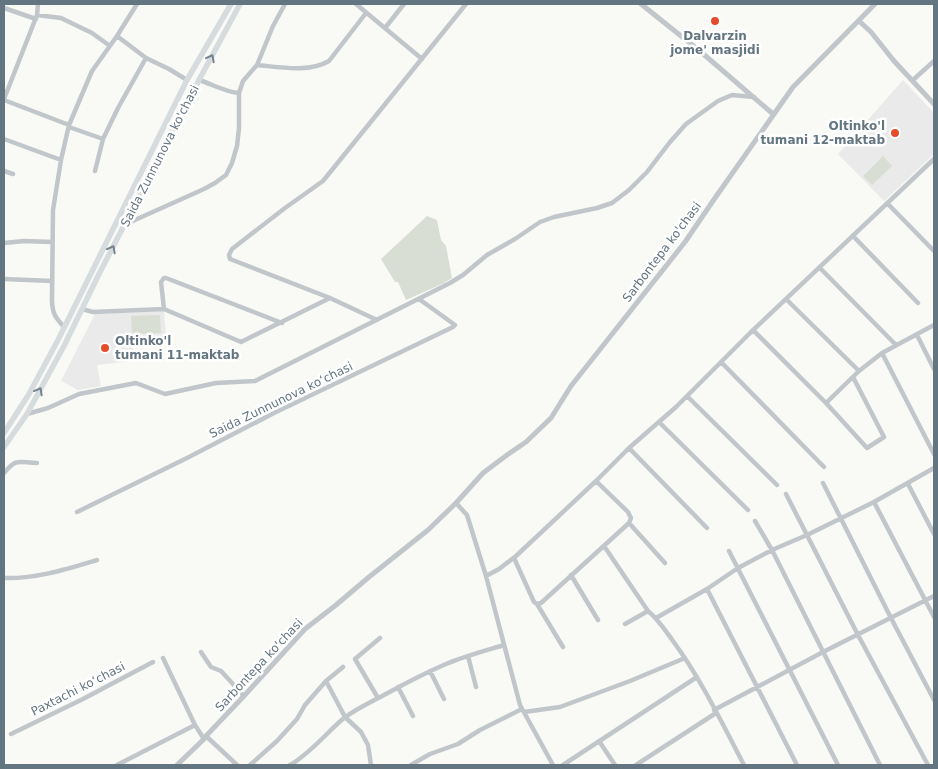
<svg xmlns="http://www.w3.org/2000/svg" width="938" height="769" font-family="'DejaVu Sans',sans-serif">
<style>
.built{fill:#e9eae9}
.green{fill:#d9ded5}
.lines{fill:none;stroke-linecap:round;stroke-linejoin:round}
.minor{stroke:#c1c6ca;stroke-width:4.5}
.tertiary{stroke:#c1c6ca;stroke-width:5}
.secondary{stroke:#d6dbde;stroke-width:5.5}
.oneway{stroke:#74848f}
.poi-dot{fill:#e54d2a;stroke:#fff;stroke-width:2}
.labels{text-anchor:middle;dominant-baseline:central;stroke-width:5;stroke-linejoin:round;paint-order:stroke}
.poi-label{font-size:12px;font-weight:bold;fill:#637581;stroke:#fff}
.street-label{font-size:12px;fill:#637581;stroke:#fff}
</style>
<rect width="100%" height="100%" fill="#f9f9f6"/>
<path class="built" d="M903,80L934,113V154L884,201L838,154Z
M164,311L166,336L132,338L133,355H130L131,361L97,365L101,386L78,390L61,381L95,314Z"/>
<path class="green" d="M883,156L892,166L872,185L863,176Z
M427,216L437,220L441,240L446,246L452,278L444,283L406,300L398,282H395L381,259Z
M160,315L161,333L132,334L131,316Z"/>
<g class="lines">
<path class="minor" d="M356,4L422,59
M4,8L36,19
M37,15L38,4
M385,28L404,4
M117,36L146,58L169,69L187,80
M257,65C279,67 309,73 329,61L366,13
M199,80C212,84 225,92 239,93
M913,80L934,61
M4,99L37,15L61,18L92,33L110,46
M4,100L69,125
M69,127L103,139
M4,139L61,160
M4,171L13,174
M95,171L103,139L118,108L146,58
M887,203L934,251
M126,224L204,189L215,183L226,175L232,163L237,146L239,128V93L243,81L257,65L273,26L285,4
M853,236L918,303
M4,243L24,241L52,242
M820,268L896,345
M4,279L52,281
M786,299L859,371
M82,309L93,312L164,309L241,342L330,298
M164,309L161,282L164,278H166L282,323
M377,320L330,298L230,259L229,255L232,249L285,208L323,181L466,4
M64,327C55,317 52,313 52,299L53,210L61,160L69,125L92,71L117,36L137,4
M753,330L826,403L867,448L884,437L853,377
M917,335L934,369
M882,353L934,454
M721,362L824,467
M687,396L777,485
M826,403L859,371L882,353L934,325
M27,414L48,408L79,394L136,383L165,394L216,383L255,381L450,283L463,275L487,255L515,239L540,222L554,217L597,208L612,203L629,190L647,172L670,142L686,124L718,101L732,95L754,97
M659,422L748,510
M629,448L707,528
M4,473C17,458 17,462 37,463
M823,483L891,618L934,700
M908,484L934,534
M786,494L858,635L928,765
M874,502L934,617
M456,503L467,515L486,576L520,705L553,765
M77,512L187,458L274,413L453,327L455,325L419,299
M755,521L772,550L880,765
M629,523L665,563
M604,546L648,611C658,619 665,630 673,641C701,679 722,723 744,765
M729,551L838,765
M514,558L534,602L537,604L541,603L629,523L631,518L628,512L596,481
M571,575L598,620
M486,576L499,569L516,556L596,481L629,448L676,407L750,333L934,159
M4,578C36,579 67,569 97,560
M707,589L797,765
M537,604L563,647
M656,618L707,589L738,568L772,550L807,535L874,502L934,468
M625,624L648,611
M201,652L211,667L221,671L244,696
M468,656L476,687
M163,658L195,725L204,739
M430,671L444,699
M326,681L345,717L361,732L368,745L371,765
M398,687L413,716
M378,698L355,659L380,638
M714,710L823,652L934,596
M524,712L560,707L630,681L685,658
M11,734L83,699L153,662
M206,736L237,765
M599,741L615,765
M117,765L195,725
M250,765L277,741L297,719L305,705L326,681L343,667
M290,765C311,753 326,733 344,718C356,709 371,702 384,695C404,684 425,673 446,664C465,656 484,651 504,645
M411,765L430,754L458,744L480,730L522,709
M563,765L697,677
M636,765L716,713"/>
<path class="tertiary" d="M641,4L701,52L773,114
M859,21L871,32L894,61L934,104
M177,765L204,739L206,736L244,696L305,629L336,605L369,577L428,530L456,503L483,473L507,455L526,442L551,418L571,386L685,242L715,198L793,87L875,4"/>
<path class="secondary" d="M4,433L29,394L58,340L187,80L231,4
M4,447L27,414L64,346L99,274L199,80L240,4"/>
</g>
<defs><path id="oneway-chevron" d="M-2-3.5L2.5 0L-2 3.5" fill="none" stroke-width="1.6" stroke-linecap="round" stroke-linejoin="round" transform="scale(1.25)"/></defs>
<g class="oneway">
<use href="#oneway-chevron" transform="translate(211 58) rotate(-62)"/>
<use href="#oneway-chevron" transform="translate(112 249) rotate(-62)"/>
<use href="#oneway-chevron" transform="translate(39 391) rotate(-61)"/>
</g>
<g class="poi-dot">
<circle cx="715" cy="21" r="5"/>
<circle cx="895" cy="133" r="5"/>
<circle cx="105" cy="348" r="5"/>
</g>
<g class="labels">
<g class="poi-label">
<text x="715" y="36">Dalvarzin<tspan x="715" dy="14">jome' masjidi</tspan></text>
<text x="885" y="126" text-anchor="end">Oltinko'l<tspan x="885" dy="14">tumani 12-maktab</tspan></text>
<text x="115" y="341" text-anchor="start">Oltinko'l<tspan x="115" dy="14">tumani 11-maktab</tspan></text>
</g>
<g class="street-label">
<text transform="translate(160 156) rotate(-63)">Saida Zunnunova ko'chasi</text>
<text transform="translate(662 252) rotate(-53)">Sarbontepa ko'chasi</text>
<text transform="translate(281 400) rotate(-26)">Saida Zunnunova koʻchasi</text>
<text transform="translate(259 665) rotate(-47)">Sarbontepa ko'chasi</text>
<text transform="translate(78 689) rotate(-27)">Paxtachi koʻchasi</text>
</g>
</g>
<rect width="938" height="769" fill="none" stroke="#637581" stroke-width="10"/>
</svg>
